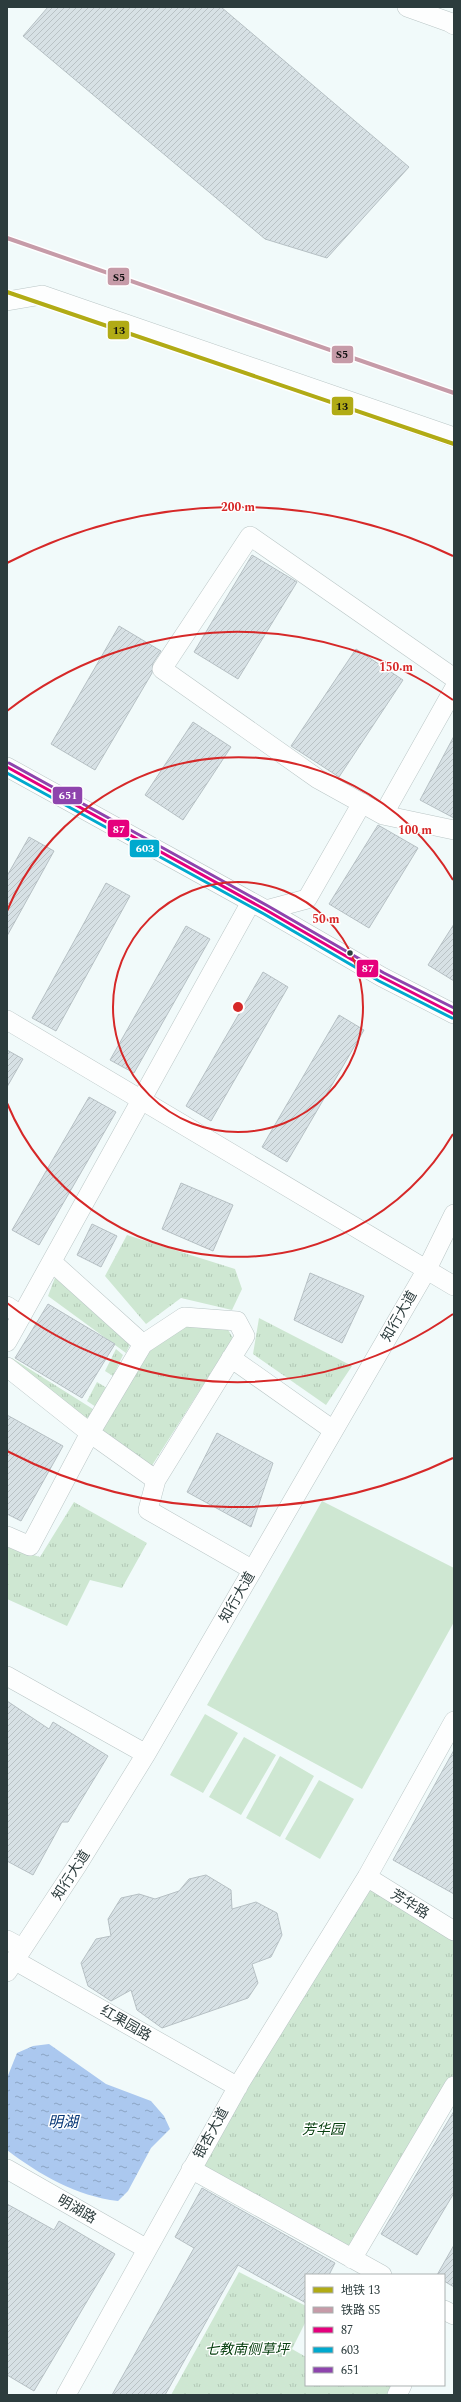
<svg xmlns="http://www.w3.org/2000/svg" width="461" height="2402" font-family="Spectral,'Noto Sans SC',serif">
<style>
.park{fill:url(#park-tufts)}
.pitch{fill:#cee7d2}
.water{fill:url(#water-ripples)}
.building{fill:url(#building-hatch);stroke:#b6c0c4}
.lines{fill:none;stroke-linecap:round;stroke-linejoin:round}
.minor-casing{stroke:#bac6c6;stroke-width:20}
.minor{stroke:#fdfefe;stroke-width:19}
.bus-1-casing{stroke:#fff;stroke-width:6}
.bus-2-casing{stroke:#fff;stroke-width:6}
.bus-3-casing{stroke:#fff;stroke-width:6}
.bus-1{stroke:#e5007d;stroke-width:3}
.bus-2{stroke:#00a9ce;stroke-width:3}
.bus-3{stroke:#8e44ad;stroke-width:3}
.rail-1-casing{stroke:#fff;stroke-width:7}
.rail-1{stroke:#c69ba8;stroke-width:4}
.metro-1-casing{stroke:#fff;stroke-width:7}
.metro-1{stroke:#b1ab15;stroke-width:4}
.ring{fill:none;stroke:#d62828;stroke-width:2}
.bus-dot{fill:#2c3c3d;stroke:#fff;stroke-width:1.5}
.labels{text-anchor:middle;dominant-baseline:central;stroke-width:3;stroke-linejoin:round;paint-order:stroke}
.street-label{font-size:14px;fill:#2c3c3d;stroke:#fff}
.park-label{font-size:14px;font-style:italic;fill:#084010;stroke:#fff}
.water-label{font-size:15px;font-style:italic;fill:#063676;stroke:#fff}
.centre{fill:#d62828;stroke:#fff;stroke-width:2}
.ring-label{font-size:12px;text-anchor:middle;font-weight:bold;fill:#d62828;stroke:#fff;stroke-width:3;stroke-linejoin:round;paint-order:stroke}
.line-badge{stroke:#fff;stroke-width:1.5}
.badge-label{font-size:11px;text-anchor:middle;font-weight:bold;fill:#fff}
.pale-badge-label{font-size:11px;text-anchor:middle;font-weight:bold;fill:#111}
</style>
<defs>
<pattern id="park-tufts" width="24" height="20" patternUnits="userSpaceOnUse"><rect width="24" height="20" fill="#cee7d2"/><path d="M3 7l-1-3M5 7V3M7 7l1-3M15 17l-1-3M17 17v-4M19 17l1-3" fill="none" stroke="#b1c7b5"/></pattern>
<pattern id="water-ripples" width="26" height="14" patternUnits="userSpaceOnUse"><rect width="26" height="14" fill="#abc8ef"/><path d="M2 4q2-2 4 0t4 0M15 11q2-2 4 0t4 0" fill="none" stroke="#8ba4c3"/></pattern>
<pattern id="building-hatch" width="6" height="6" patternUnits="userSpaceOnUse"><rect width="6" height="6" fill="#d7e1e5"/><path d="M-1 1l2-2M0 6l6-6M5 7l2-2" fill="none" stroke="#b9c2c5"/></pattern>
</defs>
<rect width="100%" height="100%" fill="#f1fafa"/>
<path class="park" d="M127,1235L235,1269L242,1289L232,1310L181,1298L146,1324L105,1276Z
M56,1275L132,1340L126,1353L48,1296Z
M259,1318L352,1366L326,1405L253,1354Z
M182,1326L227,1328L233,1338L151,1467L99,1432L147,1350Z
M116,1349L123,1355L113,1376L105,1371Z
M12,1358L96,1411L89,1422L10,1364Z
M97,1382L107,1388L96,1407L87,1401Z
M74,1502L147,1543L122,1588L90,1580L67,1626L7,1599V1547L40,1557Z
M372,1881L454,1936V2085L355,2254L194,2164Z
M239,2272L306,2306V2321L292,2349L306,2357V2385H397L391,2395H171Z"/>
<path class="pitch" d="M322,1501L454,1568V1622L362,1789L207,1705Z
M205,1714L238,1733L203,1793L170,1775Z
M244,1737L276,1755L241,1815L209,1797Z
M280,1756L314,1776L280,1837L246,1818Z
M319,1780L354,1799L320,1859L285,1839Z"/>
<path class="water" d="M49,2044L106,2084L151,2101L164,2116L170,2129L151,2148L128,2191L118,2201C76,2196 40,2175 7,2150V2078L17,2053L33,2046Z"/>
<path class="building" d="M48,7H221L409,167L327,258L265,239L23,36Z
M252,555L297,582L238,679L194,652Z
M119,626L161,651L153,663L152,673L95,770L51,744Z
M356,649L403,680L339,777L291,746Z
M193,722L231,747L183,820L145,795Z
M454,736V818L420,800Z
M378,825L418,848L369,928L329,904Z
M29,837L54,851L7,936V876Z
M106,883L130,896L56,1031L32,1018Z
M454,924V981L428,965Z
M186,926L210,939L134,1073L110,1060Z
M263,972L288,987L211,1121L186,1106Z
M339,1015L364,1030L287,1162L262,1147Z
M7,1050L23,1059L7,1087Z
M89,1097L116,1112L39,1245L12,1230Z
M181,1183L233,1205L213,1251L162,1229Z
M92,1224L117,1236L101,1267L77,1255Z
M310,1273L364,1296L342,1343L294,1320Z
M48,1304L115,1344L82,1398L15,1358Z
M7,1415L63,1446L21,1521L7,1514Z
M217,1433L273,1463L251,1527L187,1492Z
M7,1701L49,1729L53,1722L108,1756L68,1822H62L33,1875L7,1861Z
M454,1750V1894L393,1860Z
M206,1875L231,1890L232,1909L256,1902L277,1913L282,1935L271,1957L252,1964L258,1983L248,1998L162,2028L137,2010L131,1990L111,2001L88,1986L81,1963L96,1939L111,1936L108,1919L121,1898L139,1894L155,1899L179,1891L189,1879Z
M454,2111V2193L417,2255L381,2234Z
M202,2188L335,2263L329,2275H306V2303L238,2265L165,2395H112L194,2248L175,2237Z
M7,2204L54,2230L59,2221L115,2254L34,2391L7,2375Z
M454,2245V2287L444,2281V2275H437Z"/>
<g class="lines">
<defs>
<path id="minor" d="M407,7L449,22L454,25
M7,301L42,295L454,437
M454,689L383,815L454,830
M7,767L266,910L382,977L454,1014
M383,815L318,779L162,669L250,536L454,678
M266,910L307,899L362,803
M7,1020L454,1286
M52,1262L143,1344L90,1433L156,1480L148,1510L253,1570
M7,1306L22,1316
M7,1342L251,902
M143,1344L184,1317L237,1321L245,1336L156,1480
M231,1358L333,1430
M7,1367L90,1433L30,1546L7,1536
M7,1676L146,1754
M367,1877L454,1931
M7,1940L22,1948
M14,1960L238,2087
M7,1972L78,1864L146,1754L426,1271L454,1214
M7,2169L147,2249
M191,2169L382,2275
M352,2259L454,2086
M444,2310L454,2315
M66,2395L241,2081L367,1877L454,1721
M397,2395L402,2385"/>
</defs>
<use href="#minor" class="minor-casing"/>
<use href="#minor" class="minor"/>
<defs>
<path id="bus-1" d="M7,767L266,910L382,977L454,1014"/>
<path id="bus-2" d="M7,773L264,914L379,981L452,1018"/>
<path id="bus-3" d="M9,763L268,906L384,973L454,1008"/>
</defs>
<use href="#bus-1" class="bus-1-casing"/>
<use href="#bus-2" class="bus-2-casing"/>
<use href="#bus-3" class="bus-3-casing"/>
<use href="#bus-1" class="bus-1"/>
<use href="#bus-2" class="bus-2"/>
<use href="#bus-3" class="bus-3"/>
<defs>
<path id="rail-1" d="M7,238L454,393"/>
</defs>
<use href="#rail-1" class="rail-1-casing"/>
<use href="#rail-1" class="rail-1"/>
<defs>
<path id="metro-1" d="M7,292L454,444"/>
</defs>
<use href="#metro-1" class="metro-1-casing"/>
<use href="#metro-1" class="metro-1"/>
</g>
<g class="ring">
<circle cx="238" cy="1007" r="125"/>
<path d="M453 1134A250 250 0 0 1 7 1103M7 911A250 250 0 0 1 453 880"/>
<path d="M453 1314A375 375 0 0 1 7 1303M7 711A375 375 0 0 1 453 700"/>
<path d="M453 1458A500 500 0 0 1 7 1451M7 563A500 500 0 0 1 453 556"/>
</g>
<circle class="bus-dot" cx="350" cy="953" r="3.5"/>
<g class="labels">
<g class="street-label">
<text transform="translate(399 1316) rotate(-60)">知行大道</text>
<text transform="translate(237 1597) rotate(-60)">知行大道</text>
<text transform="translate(71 1875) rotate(-57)">知行大道</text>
<text transform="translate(410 1904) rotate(32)">芳华路</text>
<text transform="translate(126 2023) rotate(30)">红果园路</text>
<text transform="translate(211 2133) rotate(-61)">银杏大道</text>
<text transform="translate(77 2209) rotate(30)">明湖路</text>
</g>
<g class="park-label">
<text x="323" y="2129">芳华园</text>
<text x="247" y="2349">七教南侧草坪</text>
</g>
<g class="water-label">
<text x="63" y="2122">明湖</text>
</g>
</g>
<circle cx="238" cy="1007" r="6" class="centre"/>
<g class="ring-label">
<text x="238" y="511">200 m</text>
<text x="396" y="671">150 m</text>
<text x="415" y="834">100 m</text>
<text x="326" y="923">50 m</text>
</g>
<g class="line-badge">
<rect x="107" y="267" width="23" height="19" rx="4" fill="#c69ba8"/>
<rect x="107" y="320" width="23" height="20" rx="4" fill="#b1ab15"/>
<rect x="331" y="345" width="23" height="19" rx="4" fill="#c69ba8"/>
<rect x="331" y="396" width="23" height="20" rx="4" fill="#b1ab15"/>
<rect x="52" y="786" width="31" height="19" rx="4" fill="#8e44ad"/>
<rect x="107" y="819" width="23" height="19" rx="4" fill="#e5007d"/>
<rect x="129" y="839" width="31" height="19" rx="4" fill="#00a9ce"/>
<rect x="356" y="959" width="23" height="19" rx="4" fill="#e5007d"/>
</g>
<g class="badge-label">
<text x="68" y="799">651</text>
<text x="119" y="833">87</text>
<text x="145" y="852">603</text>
<text x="368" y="972">87</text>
</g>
<g class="pale-badge-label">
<text x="119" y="281">S5</text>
<text x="119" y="334">13</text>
<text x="342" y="358">S5</text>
<text x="342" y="410">13</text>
</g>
<rect width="461" height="2402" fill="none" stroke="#2c3c3d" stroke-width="16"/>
<rect x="305" y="2274" width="140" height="112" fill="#ffffff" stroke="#abb1b1"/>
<rect x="313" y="2287" width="20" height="6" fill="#b1ab15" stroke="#abb1b1"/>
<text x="341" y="2294" font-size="12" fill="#2c3c3d">地铁 13</text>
<rect x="313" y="2307" width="20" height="6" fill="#c69ba8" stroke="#abb1b1"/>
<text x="341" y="2314" font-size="12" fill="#2c3c3d">铁路 S5</text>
<rect x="313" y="2327" width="20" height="6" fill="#e5007d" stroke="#abb1b1"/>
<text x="341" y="2334" font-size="12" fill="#2c3c3d">87</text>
<rect x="313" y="2347" width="20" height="6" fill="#00a9ce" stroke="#abb1b1"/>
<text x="341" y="2354" font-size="12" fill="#2c3c3d">603</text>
<rect x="313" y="2367" width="20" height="6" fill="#8e44ad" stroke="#abb1b1"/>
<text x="341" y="2374" font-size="12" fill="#2c3c3d">651</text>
</svg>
